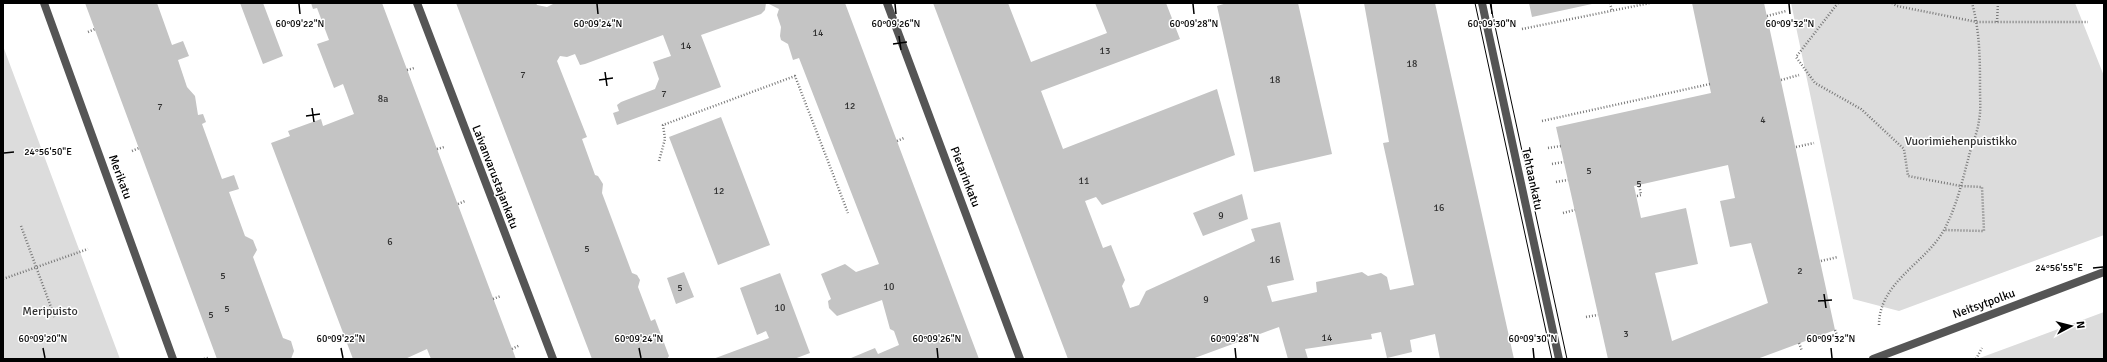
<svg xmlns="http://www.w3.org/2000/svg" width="2107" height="362" font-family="Signika,sans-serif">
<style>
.green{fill:#dcdcdc}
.building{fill:#c4c4c4;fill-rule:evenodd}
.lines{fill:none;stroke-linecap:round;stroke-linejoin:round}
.path{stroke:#777;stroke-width:2.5;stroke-dasharray:1 2;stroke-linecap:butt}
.minor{stroke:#555;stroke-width:8}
.tertiary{stroke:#555;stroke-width:8}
.tram{stroke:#000;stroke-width:1}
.ticks{fill:none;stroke:#000;stroke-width:1.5}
.labels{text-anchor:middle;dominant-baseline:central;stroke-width:3;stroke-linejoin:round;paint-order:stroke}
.number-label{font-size:10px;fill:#313131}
.park-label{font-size:12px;fill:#333;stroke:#fff}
.street-label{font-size:12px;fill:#000;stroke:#fff}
.ticks-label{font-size:10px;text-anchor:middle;fill:#000;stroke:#fff;stroke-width:3;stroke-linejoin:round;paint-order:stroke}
</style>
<rect width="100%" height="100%" fill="#fff"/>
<path class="green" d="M1791,3H2075L2104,76V235L1899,311L1853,299Z
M3,46L120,359H3Z
M2104,312V359H1977Z"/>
<path class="building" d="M85,3H157L172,45L183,41L189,56L178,60L187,87L195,96L198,115L203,114L206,122L202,124L222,179L234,175L239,189L229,192L245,236L253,240L257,250L253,257L283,338L291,341L294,351L291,359H217Z
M240,3H263L283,56L263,64Z
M311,3H382L516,359H431L427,349L405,359H353L271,143L290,136L288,131L321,119L323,126L354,114L343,84L334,88L319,49L317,44L329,40L317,8L313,9Z
M456,3H536L537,5L547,7L555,3H766L765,10L761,14L701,35L721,87L617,125L613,113L619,111L617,105L621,102L655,89L659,79L653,62L671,56L663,35L585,64L580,65L575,54L567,57L560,56L557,61L587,137L582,139L595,175L598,176L603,184L602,193L632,273L637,275L640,280L638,287L651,321L655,319L669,356L667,359H592Z
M767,3H845L979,359H839L851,358L875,348L878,354L899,345L894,331L890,329L882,300L837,316L829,308L828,301L831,299L821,274L845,264L856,272L879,264L799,58L793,60L788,44L781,40L780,36L781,27L777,15L779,9Z
M933,3H1008L1031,62L1107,33L1095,3H1166L1180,39L1041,91L1063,149L1217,89L1235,155L1102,205L1096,197L1085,201L1103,248L1111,245L1125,280L1122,286L1130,308L1139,305L1146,291L1255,241L1251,229L1280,222L1294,280L1267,286L1272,302L1317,292L1316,282L1362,272L1368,276L1381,273L1387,277L1390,290L1414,285L1383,143L1389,142L1364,3H1435L1514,359H1440L1435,334L1410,340L1412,352L1387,358L1381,332L1371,334L1372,339L1305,349L1308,359H1288L1279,327L1192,359H1068Z
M1227,3H1298L1332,154L1254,172L1217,6Z
M1529,3H1592V4L1532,17Z
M1692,3H1764L1835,330L1757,359H1608L1556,127L1711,93ZM1728,165L1735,198L1720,201L1730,247L1751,243L1768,303L1672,341L1655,273L1698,264L1686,208L1641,218L1634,186Z
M721,117L770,245L718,265L669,137Z
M1242,194L1248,219L1203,236L1193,213Z
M684,272L694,297L676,304L667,278Z
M780,273L810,353L794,359H713L769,338L766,331L757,335L740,288Z"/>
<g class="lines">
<path class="path" d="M1610,3L1612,11
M1838,3L1796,57L1815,83L1861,109L1904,149L1908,176L1961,186L1982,187L1984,231L1944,230
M1892,3L1897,6L1977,22H2088
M1767,16L1786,11
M1997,22L1998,3
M1522,29L1650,3
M88,32L95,29
M407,70L414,68
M1781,80L1799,75
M1542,121L1710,84
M897,141L904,138
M1796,147L1814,143
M1548,148L1561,146
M437,149L444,147
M132,151L139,148
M659,161L665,139L663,125L795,76L848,213
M1552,164L1564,162
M1556,182L1568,180
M1637,196L1641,195L1639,184
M458,204L465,201
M1563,213L1575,210
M21,226L55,318
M1821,261L1838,257
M3,279L88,249
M493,299L501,296
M1586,317L1598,315
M1879,325C1879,282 1926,263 1944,230C1957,206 1963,178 1970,152C1973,142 1978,131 1979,120C1981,111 1980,100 1980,90C1980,60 1980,32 1972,3
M1835,330L1838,338
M1799,343L1802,351
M512,349L520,345
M204,359L208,358
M1976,359L1982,348"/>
<path class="minor" d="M417,3L553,359
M887,3L1020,359
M1873,359L2104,272"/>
<path class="tertiary" d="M44,3L173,359
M1482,3L1559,359"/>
<path class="tram" d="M1475,3L1552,359
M1490,3L1567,359"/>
</g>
<path class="ticks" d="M299,4L300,14M597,4L598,14M895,4L896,14M1193,4L1194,14M1491,4L1492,14M1789,4L1790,14M899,36L901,50M893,44L907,42M605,72L607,86M599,80L613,78M312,108L314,122M306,116L320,114M4,153L14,152M2093,268L2103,267M1824,294L1826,308M1818,301L1832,300M43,348L45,358M341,348L343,358M639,348L641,358M937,348L938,358M1235,348L1236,358M1533,348L1534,358M1831,348L1832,358"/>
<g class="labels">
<g class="number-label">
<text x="818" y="33">14</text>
<text x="686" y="46">14</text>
<text x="1105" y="51">13</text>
<text x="1412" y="64">18</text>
<text x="523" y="75">7</text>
<text x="1275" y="80">18</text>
<text x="664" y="94">7</text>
<text x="383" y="99">8a</text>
<text x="850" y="106">12</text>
<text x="160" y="107">7</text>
<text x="1763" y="120">4</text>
<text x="1589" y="171">5</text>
<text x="1084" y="181">11</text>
<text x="1639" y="184">5</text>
<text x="719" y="191">12</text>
<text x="1439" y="208">16</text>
<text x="1221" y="216">9</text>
<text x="390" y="242">6</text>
<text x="587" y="249">5</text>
<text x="1275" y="260">16</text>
<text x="1800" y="271">2</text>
<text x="223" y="276">5</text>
<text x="889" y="287">10</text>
<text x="680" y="288">5</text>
<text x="1206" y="300">9</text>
<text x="780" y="308">10</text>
<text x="227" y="309">5</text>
<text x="211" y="315">5</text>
<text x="1626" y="334">3</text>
<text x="1327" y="338">14</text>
</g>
<g class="park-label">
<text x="1961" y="141">Vuorimiehenpuistikko</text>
<text x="50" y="311">Meripuisto</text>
</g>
<g class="street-label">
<text transform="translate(120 177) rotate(70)">Merikatu</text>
<text transform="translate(495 177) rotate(69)">Laivanvarustajankatu</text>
<text transform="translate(965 177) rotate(69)">Pietarinkatu</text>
<text transform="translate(1532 179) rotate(78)">Tehtaankatu</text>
<text transform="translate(1984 304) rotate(-20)">Neitsytpolku</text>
</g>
</g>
<g class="ticks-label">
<text x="300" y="27">60°09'22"N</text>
<text x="598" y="27">60°09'24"N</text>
<text x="896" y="27">60°09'26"N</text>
<text x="1194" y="27">60°09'28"N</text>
<text x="1492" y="27">60°09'30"N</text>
<text x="1790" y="27">60°09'32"N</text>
<text x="48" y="155">24°56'50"E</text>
<text x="2059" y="271">24°56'55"E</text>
<text x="43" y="342">60°09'20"N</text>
<text x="341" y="342">60°09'22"N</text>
<text x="639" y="342">60°09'24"N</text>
<text x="937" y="342">60°09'26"N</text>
<text x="1235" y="342">60°09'28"N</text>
<text x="1533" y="342">60°09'30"N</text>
<text x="1831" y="342">60°09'32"N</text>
</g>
<rect width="2107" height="362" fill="none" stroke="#000000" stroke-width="8"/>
<g transform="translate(2071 326) rotate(83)" stroke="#ffffff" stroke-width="3" paint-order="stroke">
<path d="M0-3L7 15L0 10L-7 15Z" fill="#000000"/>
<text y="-6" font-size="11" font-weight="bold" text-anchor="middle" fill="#000000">N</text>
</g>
</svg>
